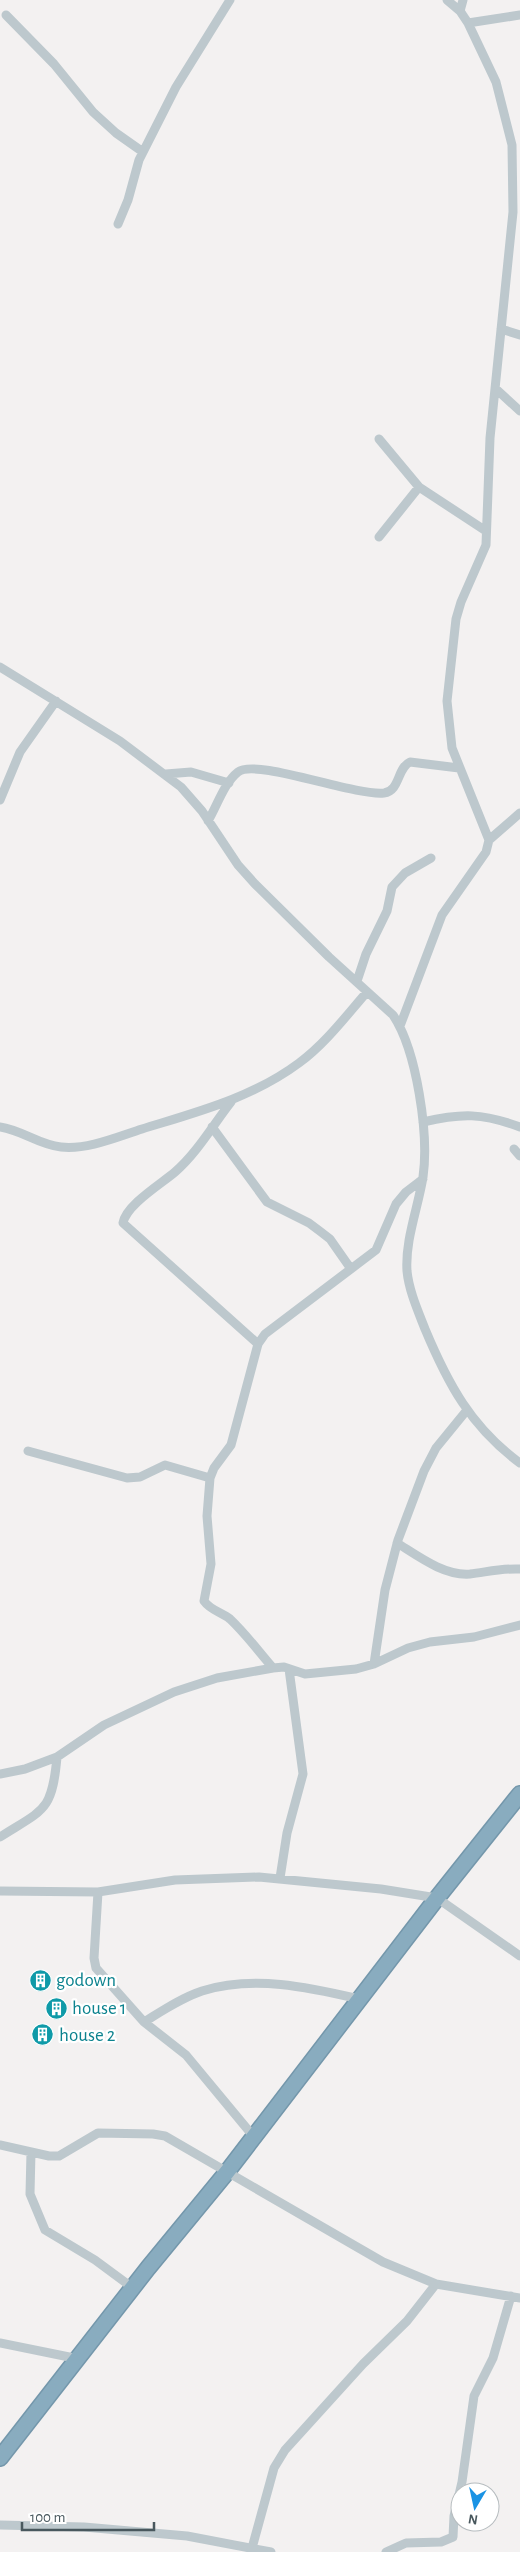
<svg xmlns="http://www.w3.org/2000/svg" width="520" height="2552" font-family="'Alegreya Sans',sans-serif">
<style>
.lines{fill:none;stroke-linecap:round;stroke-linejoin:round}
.highway-casing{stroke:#7497ab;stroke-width:18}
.street{stroke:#bdc8cd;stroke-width:9}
.highway{stroke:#89acbf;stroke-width:15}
.labels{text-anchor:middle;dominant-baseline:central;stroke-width:4.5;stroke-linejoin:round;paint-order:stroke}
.culture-label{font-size:19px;fill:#0d838f;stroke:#fff;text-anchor:start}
</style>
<rect width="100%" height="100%" fill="#f3f1f1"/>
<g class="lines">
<defs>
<path id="highway" d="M0,2458L148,2268L227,2172L437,1898L520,1794"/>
</defs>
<use href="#highway" class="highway-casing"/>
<path class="street" d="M460,11L463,0
M6,15L54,64L93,112L116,133L143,152
M468,23L520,15
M118,224L128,200L139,160L176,87L230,0
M501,329L520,335
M496,389L520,411
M379,439L419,487L486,531
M379,537L419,487
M0,667L120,741L181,787L202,811L238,865L255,884L329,957L393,1015C417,1051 429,1135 423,1177C418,1208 405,1240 407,1271C409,1291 418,1311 425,1329C448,1384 471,1427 520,1463
M166,774L191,772L229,783
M0,800L20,752L56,701
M208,821C217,806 224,783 238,772C256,758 353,796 384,793C400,791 397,768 410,762L459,768
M489,840L520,813
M357,981L366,954L387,911L392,887L405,873L431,858
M400,1026L442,915L486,852L489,840L452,748L447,701L456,619L461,602L486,545L490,438L513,212L512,145L496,82L468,23L460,11L447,0
M231,1102C213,1125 197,1153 175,1172C161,1184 126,1205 123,1223L258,1344
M423,1122C462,1113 482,1113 520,1127
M0,1127C22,1130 39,1145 61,1147C87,1150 117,1137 142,1129C197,1112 252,1098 299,1063C325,1044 346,1016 367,992
M212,1127L267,1202L309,1223L321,1232L330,1239L351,1269
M514,1149L520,1156
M28,1451L127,1478L140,1477L165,1465L210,1478
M397,1543C418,1556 444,1576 470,1574C487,1572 502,1568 520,1569
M374,1664L385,1590L398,1540L424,1471L436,1448L467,1410
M273,1668C259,1652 246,1634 230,1619C222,1612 211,1611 204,1601L211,1564L207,1516L210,1478L214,1468L231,1445L258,1344L265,1334L376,1250L396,1204L406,1192L423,1179
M0,1774L25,1769L57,1757L104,1725L174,1692L217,1678L273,1668L284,1667L305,1674L356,1669L374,1664L408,1648L430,1642L474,1637L520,1625
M0,1837C44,1809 52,1812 57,1757
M280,1878L287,1833L303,1774L289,1669
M0,1891L98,1892L175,1880L259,1877L381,1889L437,1898L520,1956
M98,1892L94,1958L96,1968L144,2022L186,2055L253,2136
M144,2022C162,2011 181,1998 202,1991C253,1975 308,1987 359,1999
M0,2145L49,2156H59L98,2133L153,2134L165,2136L383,2262L436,2284L520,2298
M31,2152L30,2194L45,2230L95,2260L133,2288
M0,2343L79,2359
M0,2525L84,2527L187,2536L271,2552
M252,2548L274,2468L285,2450L363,2364L407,2321L436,2284
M386,2552L406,2543L441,2542L453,2537L454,2516L462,2482L474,2396L493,2358L511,2296"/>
<use href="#highway" class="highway"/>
</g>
<defs>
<symbol id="building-disc" viewBox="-11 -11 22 22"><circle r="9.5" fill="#0f9aa8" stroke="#fff"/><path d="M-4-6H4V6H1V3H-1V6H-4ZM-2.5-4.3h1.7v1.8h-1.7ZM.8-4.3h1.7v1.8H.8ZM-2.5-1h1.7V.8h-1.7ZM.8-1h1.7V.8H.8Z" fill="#fff"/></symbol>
</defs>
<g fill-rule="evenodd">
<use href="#building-disc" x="28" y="1968" width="25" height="25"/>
<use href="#building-disc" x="44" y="1996" width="25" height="25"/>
<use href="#building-disc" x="30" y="2022" width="25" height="25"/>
</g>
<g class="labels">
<g class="culture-label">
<text x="56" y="1980">godown</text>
<text x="72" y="2008">house 1</text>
<text x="59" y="2035">house 2</text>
</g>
</g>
<g transform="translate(475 2507) rotate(189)"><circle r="24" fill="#ffffff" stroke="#b6bcbf"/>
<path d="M0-4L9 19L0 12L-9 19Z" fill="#1a93e4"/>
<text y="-8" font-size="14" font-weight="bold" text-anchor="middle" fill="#49585e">N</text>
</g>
<path d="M22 2522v8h132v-8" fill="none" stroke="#49585e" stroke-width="2.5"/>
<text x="30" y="2522" font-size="15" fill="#49585e" stroke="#ffffff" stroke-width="4" paint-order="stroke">100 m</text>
</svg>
